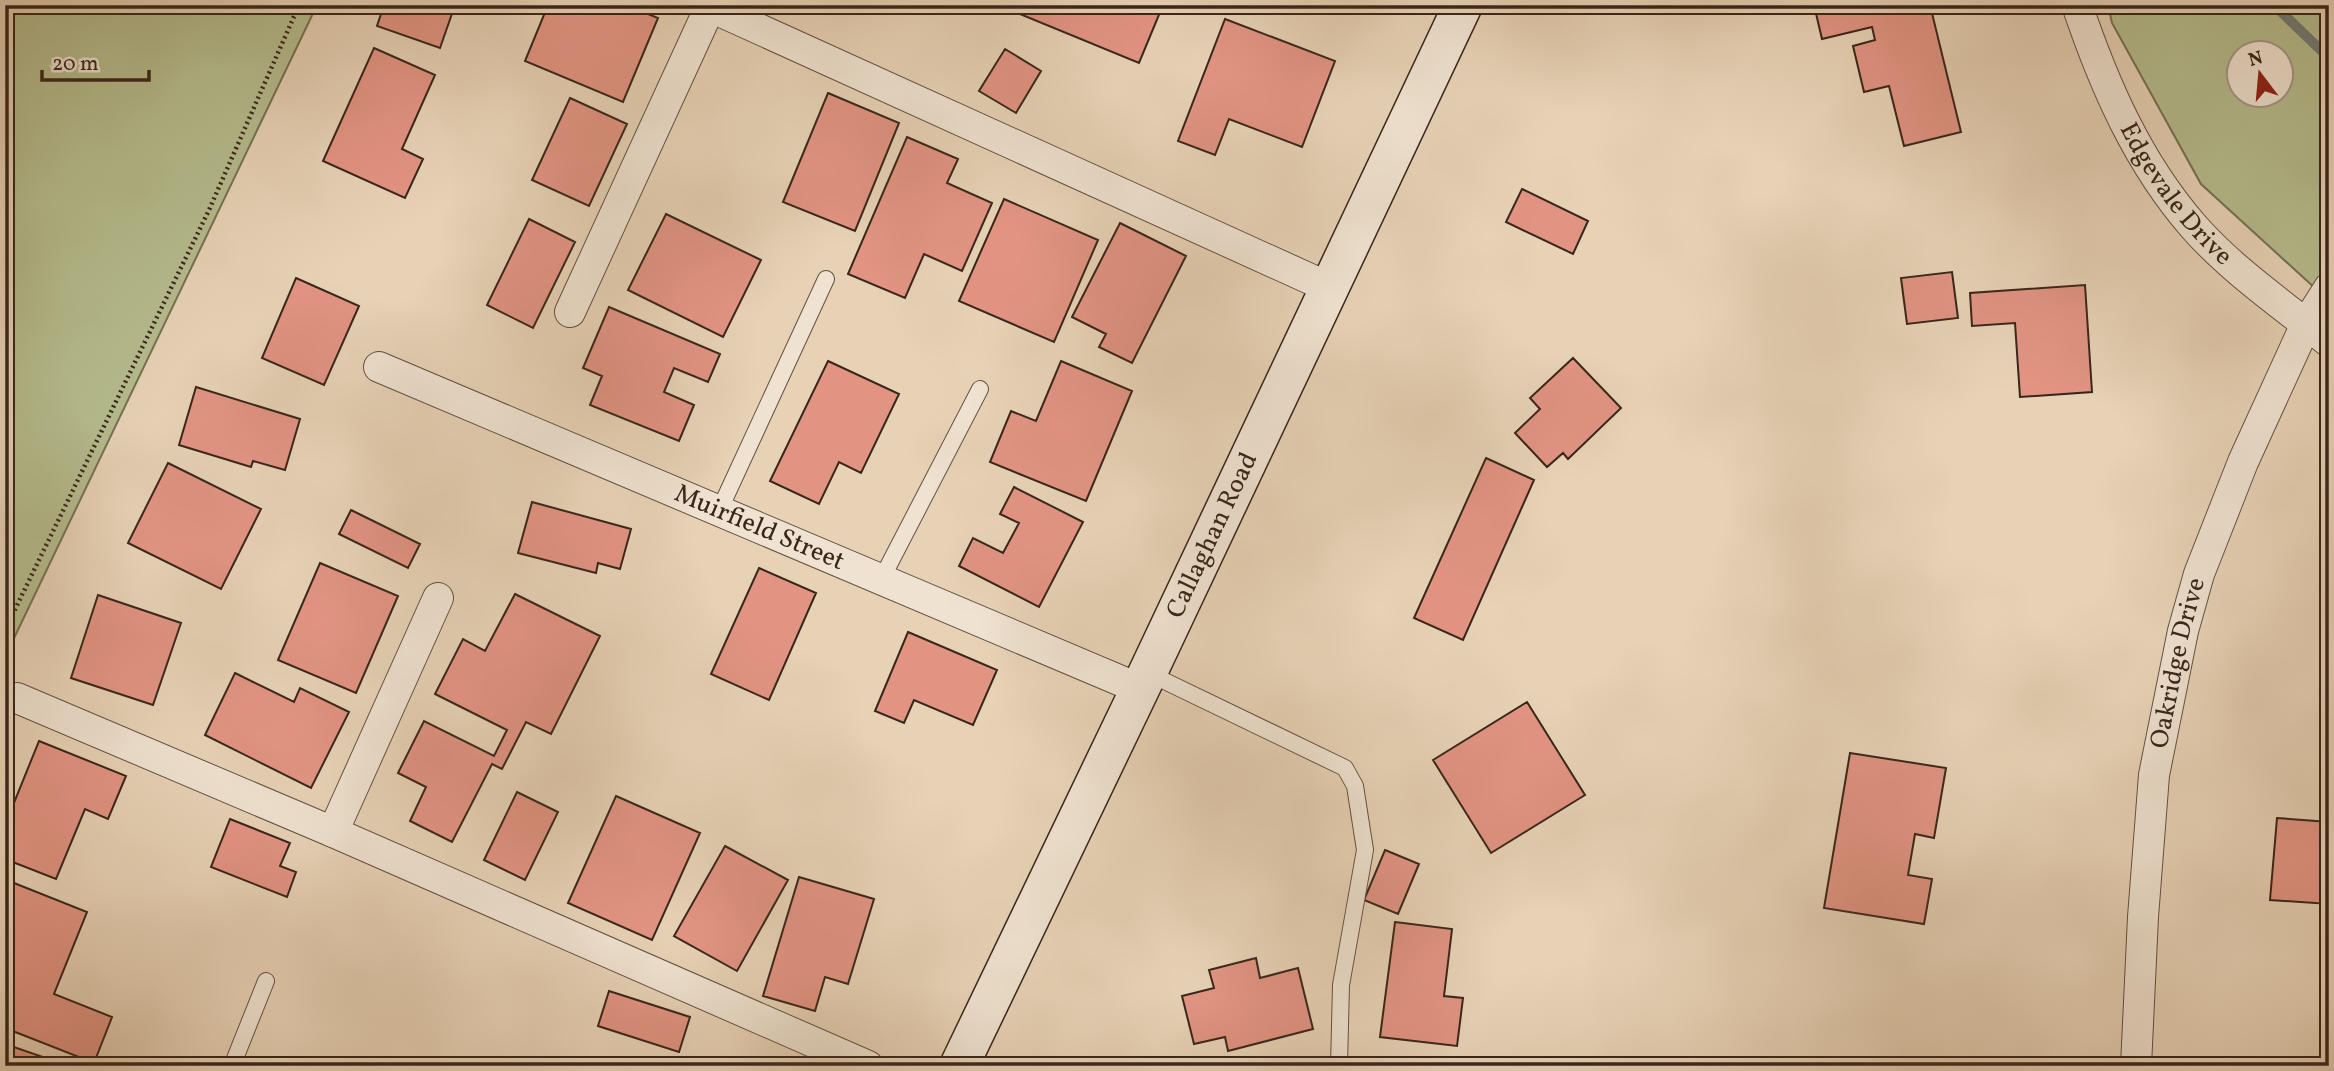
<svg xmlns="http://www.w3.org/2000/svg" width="2334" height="1071" font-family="Vollkorn,serif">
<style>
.green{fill:#b5bc8e;stroke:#777154;stroke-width:2;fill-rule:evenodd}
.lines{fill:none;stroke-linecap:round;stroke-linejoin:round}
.stream{stroke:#727c77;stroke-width:10}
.building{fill:#e29483;stroke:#39261b;stroke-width:2}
.service-casing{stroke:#645142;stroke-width:18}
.minor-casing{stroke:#645142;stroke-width:32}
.secondary-casing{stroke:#39261b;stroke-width:41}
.path{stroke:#39261b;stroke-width:4.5;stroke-dasharray:2 3.5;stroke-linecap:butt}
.service{stroke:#efe2d0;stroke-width:16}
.minor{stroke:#efe2d0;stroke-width:30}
.secondary{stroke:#efe2d0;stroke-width:38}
.labels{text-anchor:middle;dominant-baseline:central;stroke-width:6;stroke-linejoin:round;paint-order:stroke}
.street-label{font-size:26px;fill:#39261b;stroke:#efe2d0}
</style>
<rect width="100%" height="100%" fill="#e7d2b6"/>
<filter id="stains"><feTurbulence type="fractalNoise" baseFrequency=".00286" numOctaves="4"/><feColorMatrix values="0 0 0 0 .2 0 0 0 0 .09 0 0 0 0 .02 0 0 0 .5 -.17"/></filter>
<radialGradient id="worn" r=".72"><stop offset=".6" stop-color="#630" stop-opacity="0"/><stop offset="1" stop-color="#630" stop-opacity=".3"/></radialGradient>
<path class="green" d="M5,5H317L5,657Z
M2108,5H2329V301L2201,184L2112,23ZM2240,52H2282V94H2240Z"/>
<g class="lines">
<path class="stream" d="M2274,5L2329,58"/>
</g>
<path class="building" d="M384,5H455L440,48L377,26Z
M548,5H626L658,18L623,102L525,61Z
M998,5H1163L1139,63Z
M1814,5H1930L1961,132L1904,146L1889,86L1864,92L1853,46L1875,40L1872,27L1822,39Z
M1225,19L1335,61L1302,147L1229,119L1215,155L1178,141Z
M374,48L435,75L402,149L423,159L405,198L323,161Z
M1005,49L1041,71L1016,113L979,91Z
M828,93L899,123L855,231L783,202Z
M570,98L627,124L589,206L532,180Z
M907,137L958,159L947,183L992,203L962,271L924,254L905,298L848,274Z
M1522,189L1588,221L1573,254L1506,222Z
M1004,199L1098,240L1054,342L959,301Z
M666,214L761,260L723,337L628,290Z
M529,219L575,242L533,328L487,305Z
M1120,223L1186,256L1132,363L1099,347L1106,334L1072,317Z
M1952,272L1958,318L1907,324L1901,278Z
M296,278L359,306L324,385L262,358Z
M2085,285L2092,392L2020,397L2015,323L1972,326L1970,293Z
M609,307L720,354L708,382L674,368L664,392L694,405L679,441L590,405L602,376L583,368Z
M1573,358L1621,408L1568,459L1563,453L1547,467L1515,433L1540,409L1530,398Z
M828,361L899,394L861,473L839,462L819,504L770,481Z
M1061,361L1132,391L1086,501L990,462L1011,411L1036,421Z
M196,387L300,419L285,470L253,461L251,467L179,445Z
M1486,458L1534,480L1463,640L1414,618Z
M168,463L261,509L221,589L128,543Z
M1014,487L1083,522L1039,607L959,566L973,538L1003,553L1019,523L1000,514Z
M532,502L631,529L620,569L598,563L596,573L518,553Z
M351,510L420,544L408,568L339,534Z
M320,563L398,596L356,693L278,660Z
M759,568L816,593L769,700L711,674Z
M515,594L600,636L551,734L526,722L502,769L492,764L452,842L410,821L426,787L398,773L424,721L494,756L507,730L435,694L463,639L485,651Z
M98,595L181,623L153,705L71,678Z
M908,632L997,670L973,725L914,700L904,723L875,711Z
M235,673L294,702L300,688L349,712L311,788L205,735Z
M1527,702L1585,795L1491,853L1433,760Z
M39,741L126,776L108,819L85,809L56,879L5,859V825Z
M1850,753L1946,768L1934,838L1915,834L1908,875L1932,879L1924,924L1824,908Z
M517,792L558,812L525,880L484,860Z
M616,796L700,833L652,940L568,903Z
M2277,818L2329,822V904L2270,900Z
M230,819L290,843L280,866L296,872L287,897L211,867Z
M725,846L788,880L737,971L674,936Z
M1385,850L1419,864L1398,914L1364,900Z
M799,877L874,899L848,984L825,977L815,1011L763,996Z
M14,883L87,912L54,994L112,1017L94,1063L5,1028V906Z
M1395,922L1452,929L1444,996L1463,998L1457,1046L1380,1037Z
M1256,958L1260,978L1298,968L1313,1029L1228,1051L1225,1037L1194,1044L1182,996L1214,988L1209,970Z
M609,991L690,1017L679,1052L598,1026Z
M5,1044L46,1058L43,1066H5Z"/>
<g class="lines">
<defs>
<path id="service" d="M719,511L826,279
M881,580L980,389
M1148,673L1345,768L1355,786L1365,850L1341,985L1339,1066
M232,1066L266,981"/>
<g id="minor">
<path d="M706,5L1330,288"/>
<path id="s1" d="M2077,5C2104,85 2138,163 2194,227C2233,271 2284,306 2329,342"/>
<path d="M570,312L710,7"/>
<path id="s2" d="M379,367L1140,689"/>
<path d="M17,698L333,832L868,1066"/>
<path d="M333,832L438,598"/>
<path id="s3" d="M2136,1066L2143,917L2154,775L2183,631L2199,574L2243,462L2306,324L2329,288"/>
</g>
<g id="secondary">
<path id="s4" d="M959,1066L1140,689L1463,5"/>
</g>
</defs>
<use href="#service" class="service-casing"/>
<use href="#minor" class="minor-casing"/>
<use href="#secondary" class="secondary-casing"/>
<path class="path" d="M5,630L209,210L299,5"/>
<use href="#service" class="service"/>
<use href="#minor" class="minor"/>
<use href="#secondary" class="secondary"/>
</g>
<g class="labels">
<g class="street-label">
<text stroke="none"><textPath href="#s1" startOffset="215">Edgevale Drive</textPath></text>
<text stroke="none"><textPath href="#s2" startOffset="413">Muirfield Street</textPath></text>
<text stroke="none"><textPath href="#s4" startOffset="588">Callaghan Road</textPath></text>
<text stroke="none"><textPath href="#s3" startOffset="406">Oakridge Drive</textPath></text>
</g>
</g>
<rect width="2334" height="1071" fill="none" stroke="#e7d2b6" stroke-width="28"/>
<rect x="7" y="7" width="2320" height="1057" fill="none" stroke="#39261b" stroke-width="3.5"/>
<rect x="14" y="14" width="2306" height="1043" fill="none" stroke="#39261b" stroke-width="2"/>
<g transform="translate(2260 74) rotate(344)"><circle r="33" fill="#efe2d0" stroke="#a69788" stroke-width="2"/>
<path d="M0-5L12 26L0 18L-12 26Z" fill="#8f2418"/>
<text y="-10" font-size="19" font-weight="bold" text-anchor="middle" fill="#39261b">N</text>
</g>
<path d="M42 70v10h107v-10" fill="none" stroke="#39261b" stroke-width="3.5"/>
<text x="52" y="70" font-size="21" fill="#39261b" stroke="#efe2d0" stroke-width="5" paint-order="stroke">20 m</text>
<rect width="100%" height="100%" filter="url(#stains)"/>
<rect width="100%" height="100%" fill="url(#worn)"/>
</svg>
